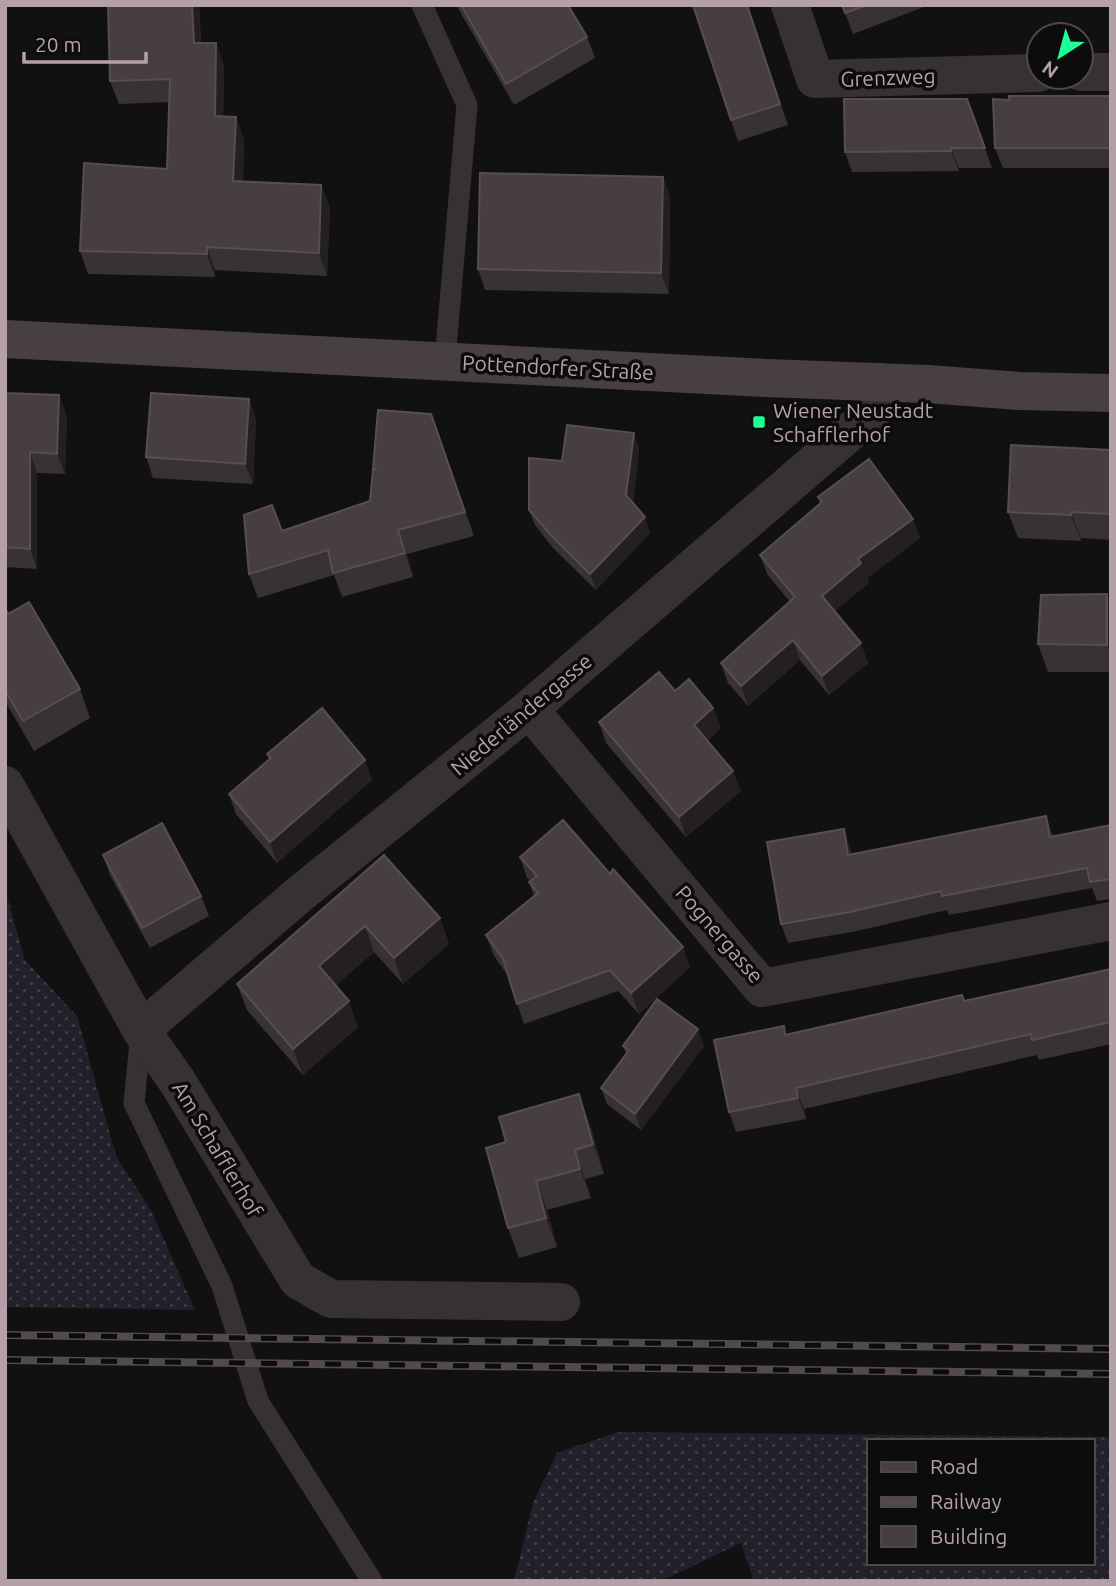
<svg xmlns="http://www.w3.org/2000/svg" width="1116" height="1586" font-family="Ubuntu,sans-serif">
<style>
.grass{fill:url(#grass-dots);fill-rule:evenodd}
.lines{fill:none;stroke-linecap:round;stroke-linejoin:round}
.lane{stroke:#383133;stroke-width:21}
.street{stroke:#383133;stroke-width:38}
.secondary{stroke:#483f42;stroke-width:38}
.rail-casing{stroke:#534a4d;stroke-width:8}
.rail{stroke:#0d0c0c;stroke-width:5;stroke-dasharray:16;stroke-linecap:butt}
.wall{fill:#393235}
.shaded-wall{fill:#242021}
.building{fill:#473e41;stroke:#584d52;stroke-width:2}
.poi-dot{fill:#1cff97;stroke:#0d0c0c;stroke-width:2.5}
.labels{text-anchor:middle;dominant-baseline:central;stroke-width:7;stroke-linejoin:round;paint-order:stroke}
.street-label{font-size:21px;fill:#b5a0a9;stroke:#0d0c0c}
.poi-label{font-size:21px;fill:#b5a0a9;stroke:#0d0c0c;text-anchor:start}
</style>
<defs>
<pattern id="grass-dots" width="8" height="8" patternUnits="userSpaceOnUse" patternTransform="scale(1.75)"><rect width="8" height="8" fill="#20212a"/><path d="M2 2h.1M6 6h.1" fill="none" stroke="#3e3e46" stroke-width="1.8" stroke-linecap="round"/></pattern>
</defs>
<rect width="100%" height="100%" fill="#121111"/>
<path class="grass" d="M5,889L25,960L77,1016L116,1156L151,1210L195,1310L5,1307Z
M618,1432L1111,1437V1581H754L741,1543L661,1581H514L533,1503L557,1453ZM869,1441H1093V1563H869Z"/>
<g class="lines">
<path class="lane" d="M422,5L467,105L445,360
M141,1032L134,1103L222,1286L258,1401L372,1581"/>
<path class="street" d="M790,5L815,79L1039,73
M1081,72H1111
M529,709L762,988L1111,921
M5,785L141,1030L177,1081L298,1280L331,1299L561,1302
M141,1030L301,893L529,709L873,412L881,382"/>
<path class="secondary" d="M5,339L766,378L928,384L1019,391L1111,393"/>
<defs>
<path id="rail" d="M5,1335L1111,1349
M5,1360L1111,1374"/>
</defs>
<use href="#rail" class="rail-casing"/>
<use href="#rail" class="rail"/>
</g>
<path class="wall" d="M108,5H199L201,43H216L224,66L223,116L236,117L244,140L243,181L321,185L330,208L327,276L215,270V277L88,274L80,251L167,169L169,102L119,104L110,81Z
M456,5H568L587,37L595,58L514,105Z
M747,5L788,125L738,141L731,120Z
M842,5H929L853,34Z
M994,5H1032L994,7Z
M1111,96V168H1003L995,148L1009,100Z
M967,99L992,168H959V171L852,172L845,152Z
M663,177L670,198L669,294L485,290L478,269Z
M5,393L67,416L65,474L37,473V569L5,567Z
M249,399L256,420L253,484L153,478L146,457Z
M431,414L474,536L407,554L413,577L342,597L334,575L258,598L249,574L370,501L373,469Z
M639,449L633,503L650,533L596,590L554,549L535,525L529,510L562,461Z
M1111,450V540L1081,538V541L1018,538L1008,512Z
M818,497L913,519L920,538L867,578L869,583L834,611L868,663L829,695L800,660L748,706L728,683L721,663L790,602L767,574L760,555L820,504Z
M1111,604V672H1048L1038,644Z
M5,608L8,614L80,689L90,718L34,751L5,701Z
M675,691L713,708L721,728L708,740L741,791L686,837L606,743L599,722Z
M267,754L365,760L372,780L277,863L236,814L229,794L269,760Z
M1111,825V899L1097,901L1092,888L949,915L947,910L857,931L788,943L781,924L844,829L850,848L852,855L1054,836Z
M103,855L201,896L209,916L150,948L110,875Z
M384,855L440,918L449,944L403,984L374,952L336,985L358,1027L303,1075L247,1010L237,984Z
M520,857L690,967L639,1014L618,991L524,1024L508,976L494,956L486,935L534,896L529,882L531,881L527,878Z
M1111,969V1044L1039,1060L1037,1055L804,1109L806,1119L736,1132L729,1112L787,1034L962,995L964,1001Z
M623,1046H704L641,1130L607,1104L601,1088L626,1054Z
M590,1124L604,1174L585,1179L591,1198L547,1210L557,1247L519,1258L508,1228L486,1148Z"/>
<path class="shaded-wall" d="M192,5H199L202,66L194,43Z
M216,43L224,66L223,139L215,116Z
M236,117L244,140L242,204L233,181Z
M951,148L959,168V171L951,151Z
M663,177L670,198L669,294L661,273Z
M321,185L330,208L327,276L319,253Z
M207,247L215,270V277L207,254Z
M59,395L67,416L65,474L57,454Z
M249,399L256,420L253,484L245,464Z
M634,433L639,449L632,511L626,495Z
M30,452L37,473V569L30,549Z
M1071,512L1081,538V541L1071,515Z
M645,517L650,533L596,590L590,574Z
M913,519L920,538L867,578L869,583L829,616L822,596L858,559Z
M398,530L407,554L413,577L405,553Z
M1107,594L1111,604V654L1107,645Z
M793,640L800,660L748,706L741,686Z
M861,643L868,663L829,695L822,676Z
M713,708L721,728L702,745L694,725Z
M365,760L372,780L277,863L270,842Z
M733,771L741,791L686,837L679,817Z
M1046,816L1053,835L1057,856L1050,837Z
M844,829L850,848L855,875L848,855Z
M440,918L449,944L403,984L394,958Z
M365,926L374,952L328,992L319,966Z
M683,947L690,967L639,1014L631,993Z
M349,1001L358,1027L303,1075L293,1049Z
M698,1029L704,1046L641,1130L635,1114Z
M796,1088L804,1109L806,1119L798,1098Z
M579,1094L590,1124L604,1174L593,1144Z
M575,1150L585,1179L591,1198L580,1169Z
M536,1181L547,1210L557,1247L546,1218Z"/>
<path class="building" d="M108,5H192L194,43H216L215,116L236,117L233,181L321,185L319,253L207,247V254L80,251L84,163L167,169L170,79L110,81Z
M461,5H568L587,37L506,84Z
M693,5H747L780,104L731,120Z
M842,5H867L845,13Z
M1009,96H1111V148H995L993,99L1009,100Z
M844,99H967L985,148H951V151L845,152Z
M480,173L663,177L661,273L478,269Z
M5,393L59,395L57,454L30,452V549L5,547Z
M151,393L249,399L245,464L146,457Z
M378,410L431,414L465,512L398,530L405,553L333,573L328,550L249,574L244,515L272,505L282,531L370,501L373,470L377,469H373Z
M567,425L634,433L626,495L645,517L590,574L549,533L529,510V458L562,461Z
M1011,445L1111,450V514L1071,512V515L1008,512Z
M869,459L913,519L858,559L861,563L822,596L861,643L822,676L793,640L741,686L721,663L795,597L760,555L822,502L818,497Z
M1107,594V645L1038,644L1041,595Z
M29,602L80,689L23,721L5,690V608L8,614Z
M659,672L675,691L689,679L713,708L694,725L733,771L679,817L599,722Z
M322,708L365,760L270,842L229,794L271,758L267,754Z
M1046,816L1050,837L1111,825V879L1090,882L1087,868L942,896L941,891L850,912L781,924L767,842L844,829L848,855Z
M563,820L610,874L613,869L683,947L631,993L610,970L517,1004L503,959L486,935L538,893L529,882L537,876L520,857Z
M162,823L201,896L142,928L103,855Z
M384,855L440,918L394,958L365,926L319,966L349,1001L293,1049L237,984Z
M1111,969V1022L1032,1040L1031,1034L796,1088L798,1098L729,1112L714,1040L784,1026L785,1035L962,995L964,1001Z
M657,999L698,1029L635,1114L601,1088L629,1050L623,1046Z
M579,1094L593,1144L575,1150L580,1169L536,1181L546,1218L508,1228L486,1148L506,1142L499,1117Z"/>
<rect class="poi-dot" x="752" y="415" width="14" height="14" rx="3.5"/>
<g class="labels">
<g class="street-label">
<text transform="translate(888 77) rotate(-2)">Grenzweg</text>
<text transform="translate(558 367) rotate(3)">Pottendorfer Straße</text>
<text transform="translate(521 714) rotate(-40)">Niederländergasse</text>
<text transform="translate(720 934) rotate(49)">Pognergasse</text>
<text transform="translate(218 1149) rotate(59)">Am Schafflerhof</text>
</g>
<g class="poi-label">
<text x="773" y="410">Wiener Neustadt<tspan x="773" dy="24">Schafflerhof</tspan></text>
</g>
</g>
<rect width="1116" height="1586" fill="none" stroke="#b5a0a9" stroke-width="14"/>
<rect x="867" y="1439" width="228" height="126" fill="#0d0c0c" stroke="#50474b" stroke-width="2"/>
<rect x="881" y="1462" width="35" height="10" fill="#483f42" stroke="#50474b" stroke-width="2"/>
<text x="930" y="1474" font-size="21" fill="#b5a0a9">Road</text>
<rect x="881" y="1497" width="35" height="10" fill="#534a4d" stroke="#50474b" stroke-width="2"/>
<text x="930" y="1509" font-size="21" fill="#b5a0a9">Railway</text>
<rect x="881" y="1526" width="35" height="21" fill="#473e41" stroke="#50474b" stroke-width="2"/>
<text x="930" y="1544" font-size="21" fill="#b5a0a9">Building</text>
<g transform="translate(1060 56) rotate(216)"><circle r="33" fill="#0d0c0c" stroke="#50474b" stroke-width="2"/>
<path d="M0-5L12 26L0 18L-12 26Z" fill="#1cff97"/>
<text y="-10" font-size="19" font-weight="bold" text-anchor="middle" fill="#b5a0a9">N</text>
</g>
<path d="M24 52v10h122v-10" fill="none" stroke="#b5a0a9" stroke-width="3.5"/>
<text x="35" y="52" font-size="21" fill="#b5a0a9" stroke="#0d0c0c" stroke-width="5" paint-order="stroke">20 m</text>
</svg>
